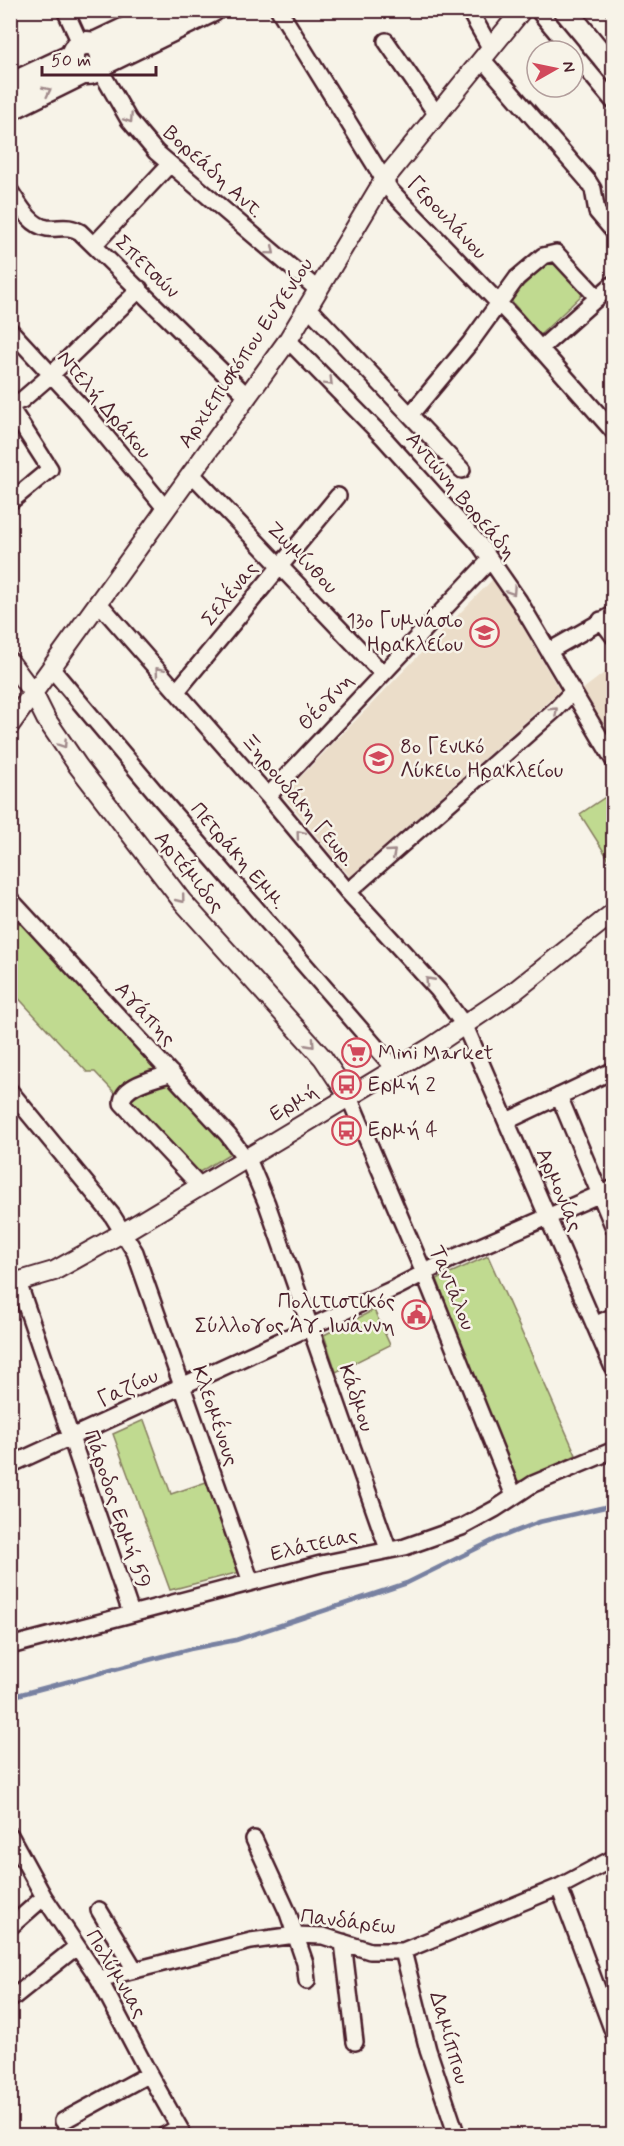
<svg xmlns="http://www.w3.org/2000/svg" width="624" height="2146" font-family="Mynerve,sans-serif">
<style>
.built{fill:#ebddc9}
.green{fill:#c0da90;stroke:#857c5e;stroke-width:1.5}
.lines{fill:none;stroke-linecap:round;stroke-linejoin:round}
.stream{stroke:#7881a1;stroke-width:4.5}
.minor-casing{stroke:#4a1f2b;stroke-width:20}
.tertiary-casing{stroke:#4a1f2b;stroke-width:22}
.primary-casing{stroke:#4a1f2b;stroke-width:27}
.minor{stroke:#f7f3e8;stroke-width:15}
.tertiary{stroke:#f7f3e8;stroke-width:18}
.primary{stroke:#f7f3e8;stroke-width:22}
.oneway{stroke:#a0898a}
.labels{text-anchor:middle;dominant-baseline:central;stroke-width:5;stroke-linejoin:round;paint-order:stroke}
.street-label{font-size:21px;fill:#4a1f2b;stroke:#f7f3e8}
.poi-label{font-size:21px;fill:#4a1f2b;stroke:#f7f3e8;text-anchor:start}
</style>
<rect width="100%" height="100%" fill="#f7f3e8"/>
<filter id="ink" filterUnits="userSpaceOnUse"><feTurbulence type="fractalNoise" baseFrequency=".0167" numOctaves="2"/><feDisplacementMap in="SourceGraphic" scale="12" xChannelSelector="R" yChannelSelector="G"/><feConvolveMatrix kernelMatrix="1 2 1 2 8 2 1 2 1" color-interpolation-filters="sRGB"/></filter>
<g filter="url(#ink)">
<path class="built" d="M494,578L560,691L350,877L283,795Z
M613,666V742L582,690Z"/>
<path class="green" d="M551,263L559,264L585,292L540,335L512,302V297L542,267Z
M613,792V866L580,814Z
M11,911L234,1151L193,1176L95,1072H87L11,990Z
M488,1256L576,1455L526,1480L518,1481L514,1479L437,1279Z
M374,1310L390,1345L336,1372L324,1335Z
M144,1420L171,1494L209,1481L240,1572L170,1590L113,1434Z"/>
<g class="lines">
<path class="stream" d="M10,1697L190,1649L236,1640L407,1583L496,1539L539,1522L614,1505"/>
<defs>
<path id="minor" d="M65,10L81,45
M279,10L391,191L514,319L614,432
M469,10L491,49
M538,10L572,51
M592,10L614,37
M386,41L437,115
M573,53L614,102
M482,59L588,181L593,189L597,212L614,232
M99,68L129,120L156,152L318,290
M10,191C19,204 30,226 47,228C60,229 69,225 80,232L247,396
M94,245L169,165
M308,307L462,470
M10,330L85,411L165,508
M288,340L383,437L480,545L519,601L614,761
M540,349L614,283
M10,405L22,400L52,374L140,289
M10,407L50,469L10,502
M411,414L470,343L517,278L543,256L556,253L597,297
M191,473L382,673
M98,602L268,796L348,892L438,990L465,1026L614,1370
M601,620L614,637
M549,651L614,614
M51,668L161,799L395,1069
M177,691L338,496
M268,796L490,560
M348,892L556,709L573,691
M10,899L228,1135L251,1166L267,1204L388,1549
M171,1073C157,1079 122,1084 122,1103L200,1186
M10,1091L112,1215L135,1252L251,1582
M559,1096L614,1228
M349,1097L424,1273L514,1496
M507,1121L614,1070
M18,1282L131,1613
M594,1325L614,1316
M10,1465L395,1288L451,1259L614,1188
M10,1646L321,1564L405,1547L462,1527L495,1509L533,1484L614,1450
M10,1835L44,1897L99,1979L149,2074L184,2136
M254,1839L288,1913L305,1963L307,1981
M559,1887L614,2034
M99,1910L135,1970
M10,1927L44,1897
M343,1942L355,2042
M403,1951L428,2050L457,2136
M99,1979L251,1941L295,1935L323,1936L370,1951H403L559,1887L614,1858
M10,2000L76,1947
M63,2121L149,2074
M164,2136L179,2127"/>
<path id="tertiary" d="M10,662L33,693L46,719L78,766L182,901L323,1058L349,1097
M10,725L288,340L384,180L522,10
M10,1284L54,1271L124,1232L430,1048L516,990L614,912"/>
<path id="primary" d="M72 58a15 15 0 1 1 30 0a15 15 0 1 1-30 0Z
M94,44L166,10
M102,64L213,10
M10,85L72,56
M10,109L83,73"/>
</defs>
<use href="#minor" class="minor-casing"/>
<use href="#tertiary" class="tertiary-casing"/>
<use href="#primary" class="primary-casing"/>
<use href="#minor" class="minor"/>
<use href="#tertiary" class="tertiary"/>
<use href="#primary" class="primary"/>
</g>
<defs><path id="oneway-chevron" d="M-2-3.5L2.5 0L-2 3.5" fill="none" stroke-width="1.6" stroke-linecap="round" stroke-linejoin="round" transform="scale(1.5)"/></defs>
<g class="oneway">
<use href="#oneway-chevron" transform="translate(47 91) rotate(-26)"/>
<use href="#oneway-chevron" transform="translate(129 119) rotate(56)"/>
<use href="#oneway-chevron" transform="translate(271 251) rotate(40)"/>
<use href="#oneway-chevron" transform="translate(329 382) rotate(45)"/>
<use href="#oneway-chevron" transform="translate(512 591) rotate(56)"/>
<use href="#oneway-chevron" transform="translate(159 671) rotate(-131)"/>
<use href="#oneway-chevron" transform="translate(554 711) rotate(-43)"/>
<use href="#oneway-chevron" transform="translate(63 744) rotate(56)"/>
<use href="#oneway-chevron" transform="translate(300 834) rotate(-130)"/>
<use href="#oneway-chevron" transform="translate(392 853) rotate(-41)"/>
<use href="#oneway-chevron" transform="translate(181 899) rotate(51)"/>
<use href="#oneway-chevron" transform="translate(429 981) rotate(-132)"/>
<use href="#oneway-chevron" transform="translate(311 1044) rotate(48)"/>
</g>
</g>
<defs>
<symbol id="school-ring" viewBox="-11 -11 22 22"><circle r="9.5" fill="#f7f3e8" stroke="#d1495b" stroke-width="1.5"/><path d="M0-5L7-2L0 1L-7-2ZM-4 1L0 2.5L4 1V4Q0 6-4 4Z" fill="#d1495b"/></symbol>
<symbol id="supermarket-ring" viewBox="-11 -11 22 22"><circle r="9.5" fill="#f7f3e8" stroke="#d1495b" stroke-width="1.5"/><path d="M-6-5.5h2.5l.6 2H6L4.5 2H-2.5L-4.4-4H-6ZM-1.5 3.2a1.3 1.3 0 1 0 .1 0ZM3 3.2a1.3 1.3 0 1 0 .1 0Z" fill="#d1495b"/></symbol>
<symbol id="bus-ring" viewBox="-11 -11 22 22"><circle r="9.5" fill="#f7f3e8" stroke="#d1495b" stroke-width="1.5"/><path d="M-5-6H5V4H4V6H2V4H-2V6H-4V4H-5ZM-3.5-4V0h7V-4ZM-3.5 1.2v1.5H-2V1.2ZM2 1.2v1.5H3.5V1.2Z" fill="#d1495b"/></symbol>
<symbol id="civic-ring" viewBox="-11 -11 22 22"><circle r="9.5" fill="#f7f3e8" stroke="#d1495b" stroke-width="1.5"/><path d="M-.6-6.5H3V-4.5H.6V-3L4-1V1h2V6H-6V1h2V-1L-.6-3ZM-1.2 2.5V6h2.4V2.5Z" fill="#d1495b"/></symbol>
</defs>
<g fill-rule="evenodd">
<use href="#school-ring" x="468" y="616" width="33" height="33"/>
<use href="#school-ring" x="362" y="742" width="33" height="33"/>
<use href="#supermarket-ring" x="340" y="1036" width="33" height="33"/>
<use href="#bus-ring" x="330" y="1068" width="33" height="33"/>
<use href="#bus-ring" x="330" y="1114" width="33" height="33"/>
<use href="#civic-ring" x="400" y="1298" width="33" height="33"/>
</g>
<g class="labels">
<g class="street-label">
<text transform="translate(213 172) rotate(42)">Βορεάδη Αντ.</text>
<text transform="translate(447 218) rotate(47)">Γερουλάνου</text>
<text transform="translate(147 267) rotate(44)">Σπετσών</text>
<text transform="translate(246 353) rotate(-56)">Αρχιεπισκόπου Ευγενίου</text>
<text transform="translate(104 405) rotate(50)">Ντελή Δράκου</text>
<text transform="translate(461 496) rotate(50)">Αντώνη Βορεάδη</text>
<text transform="translate(302 558) rotate(46)">Ζωμίνθου</text>
<text transform="translate(230 594) rotate(-51)">Σελένας</text>
<text transform="translate(326 702) rotate(-47)">Θέογνη</text>
<text transform="translate(298 800) rotate(50)">Ξηρουδάκη Γεωρ.</text>
<text transform="translate(238 856) rotate(49)">Πετράκη Εμμ.</text>
<text transform="translate(189 872) rotate(51)">Αρτέμιδος</text>
<text transform="translate(145 1014) rotate(47)">Αγάπης</text>
<text transform="translate(294 1103) rotate(-31)">Ερμή</text>
<text transform="translate(559 1190) rotate(67)">Αρμονίας</text>
<text transform="translate(452 1288) rotate(68)">Ταντάλου</text>
<text transform="translate(128 1388) rotate(-24)">Γαζίου</text>
<text transform="translate(356 1398) rotate(71)">Κάδμου</text>
<text transform="translate(215 1416) rotate(71)">Κλεομένους</text>
<text transform="translate(117 1509) rotate(71)">Πάροδος Ερμή 59</text>
<text transform="translate(314 1545) rotate(-13)">Ελάτειας</text>
<text transform="translate(348 1922) rotate(7)">Πανδάρεω</text>
<text transform="translate(116 1974) rotate(59)">Πολύμνιας</text>
<text transform="translate(449 2038) rotate(74)">Δαμίππου</text>
</g>
<g class="poi-label">
<text x="463" y="621" text-anchor="end">13o Γυμνάσιο<tspan x="463" dy="24">Ηρακλείου</tspan></text>
<text x="400" y="747">8ο Γενικό<tspan x="400" dy="24">Λύκειο Ηρακλείου</tspan></text>
<text x="378" y="1053">Mini Market</text>
<text x="368" y="1085">Ερμή 2</text>
<text x="368" y="1130">Ερμή 4</text>
<text x="395" y="1302" text-anchor="end">Πολιτιστικός<tspan x="395" dy="24">Σύλλογος Άγ. Ιωάννη</tspan></text>
</g>
</g>
<rect width="624" height="2146" fill="none" stroke="#f7f3e8" stroke-width="36"/>
<rect x="18" y="18" width="588" height="2110" fill="none" stroke="#4a1f2b" stroke-width="2" filter="url(#ink)"/>
<g transform="translate(555 69) rotate(81)"><circle r="28" fill="#f7f3e8" stroke="#b29e9c" stroke-width="1.5"/>
<path d="M0-4.5L10 22L0 15L-10 22Z" fill="#d1495b"/>
<text y="-9" font-size="16" font-weight="bold" text-anchor="middle" fill="#4a1f2b">N</text>
</g>
<path d="M42 66v9h114v-9" fill="none" stroke="#4a1f2b" stroke-width="3"/>
<text x="51" y="66" font-size="18" fill="#4a1f2b" stroke="#f7f3e8" stroke-width="4.5" paint-order="stroke">50 m</text>
</svg>
